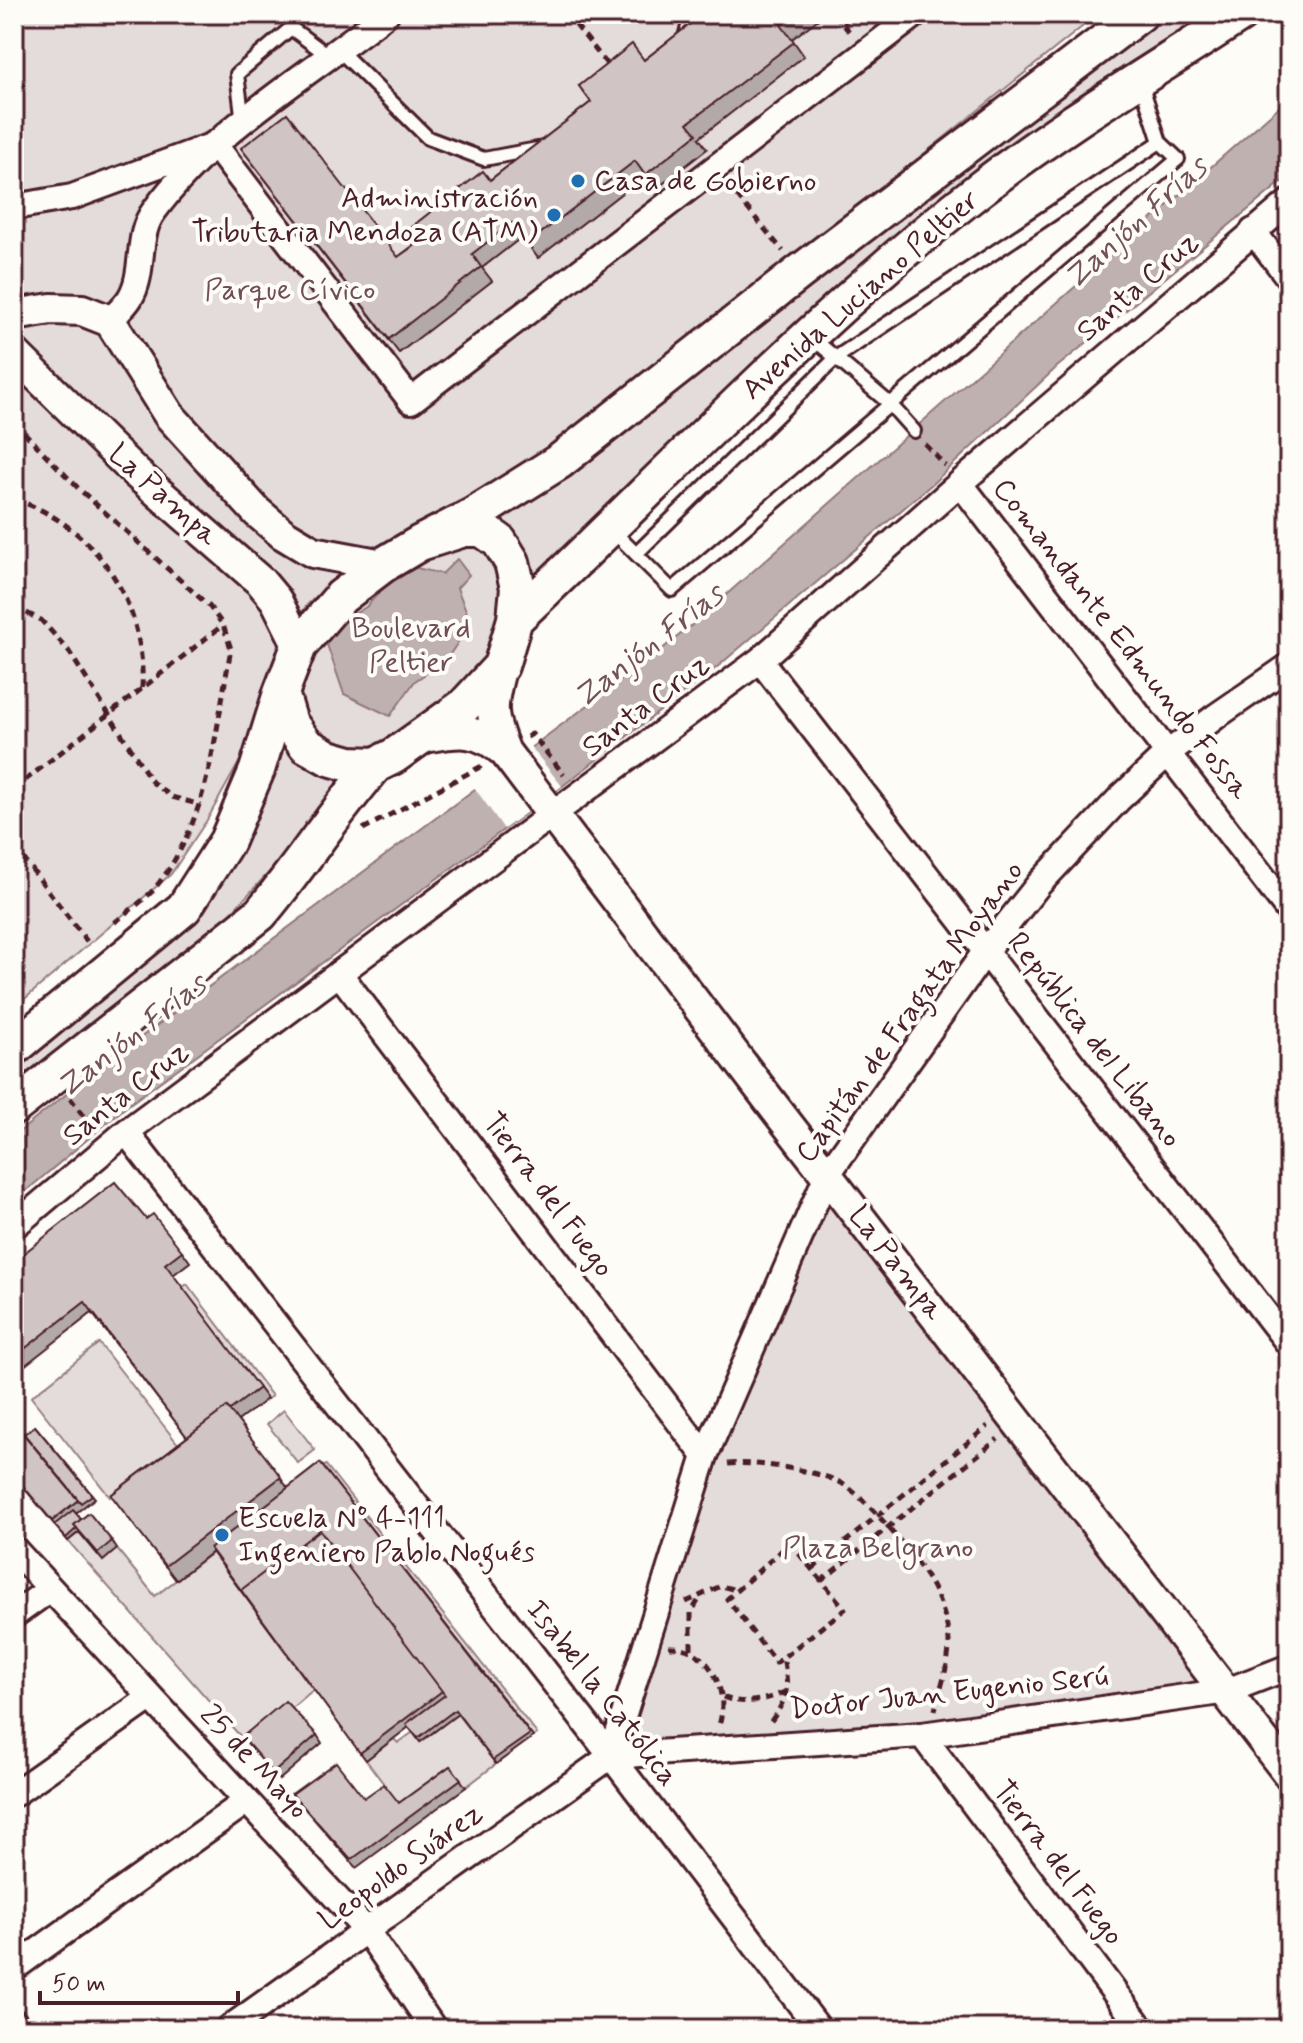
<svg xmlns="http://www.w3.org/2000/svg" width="1303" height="2043" font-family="Mynerve,sans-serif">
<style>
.green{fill:#e3dcda;stroke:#967e82;stroke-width:2}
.water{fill:#c0b1b1;stroke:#91777b;stroke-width:2}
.pier{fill:#fdfcf7}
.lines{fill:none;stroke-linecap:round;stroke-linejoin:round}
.service-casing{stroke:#4a1f2b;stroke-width:18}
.minor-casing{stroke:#4a1f2b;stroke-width:30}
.tertiary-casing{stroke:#4a1f2b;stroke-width:36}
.secondary-casing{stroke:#4a1f2b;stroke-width:40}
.path{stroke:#4a1f2b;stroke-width:5;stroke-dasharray:8 6;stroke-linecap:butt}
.service{stroke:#fdfcf7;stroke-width:12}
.minor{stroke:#fdfcf7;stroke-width:24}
.tertiary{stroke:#fdfcf7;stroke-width:30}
.secondary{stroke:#fdfcf7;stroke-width:34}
.wall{fill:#b3a9a9;stroke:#4a1f2b;stroke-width:2}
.building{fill:#d0c5c4;stroke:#4a1f2b;stroke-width:2}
.poi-dot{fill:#1f6fb2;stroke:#fdfcf7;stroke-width:3}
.labels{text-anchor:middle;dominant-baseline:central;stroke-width:8;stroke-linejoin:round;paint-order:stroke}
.poi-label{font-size:30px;fill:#4a1f2b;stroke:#fdfcf7;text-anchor:start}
.street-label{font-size:30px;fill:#4a1f2b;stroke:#fdfcf7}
.park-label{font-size:30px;fill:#704e57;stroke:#fdfcf7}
.water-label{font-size:32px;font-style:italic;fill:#73525a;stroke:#fdfcf7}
</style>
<rect width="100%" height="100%" fill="#fdfcf7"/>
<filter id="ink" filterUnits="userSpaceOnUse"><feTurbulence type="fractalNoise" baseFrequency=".0125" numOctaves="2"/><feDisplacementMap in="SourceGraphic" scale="16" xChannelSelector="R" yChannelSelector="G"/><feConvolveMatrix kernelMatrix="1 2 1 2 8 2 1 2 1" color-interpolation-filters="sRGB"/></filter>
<g filter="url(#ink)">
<path class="green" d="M14,14H1098L558,448L336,578L307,605L278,644L272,677L242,757L207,820L171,874L14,1008Z
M1152,14H1235L831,296L498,663L375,760L225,919L14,1097V1056L189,911L292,683L345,601Z
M830,1187L1217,1686L929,1729L620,1748L712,1459Z
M187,1284L272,1396L267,1399L182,1288Z
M99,1343L178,1444L110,1497L31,1397Z
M284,1410L315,1450L298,1463L267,1424Z
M326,1465L537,1734L533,1737L323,1467Z
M79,1533L117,1549L155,1596L213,1552L313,1690L248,1745L68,1541Z
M457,1714L496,1764L466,1787L404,1811L366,1760L394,1739L398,1743L413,1732L421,1742Z"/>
<path class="water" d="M1289,98V176L1057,367L932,484L716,668L543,801L127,1106L14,1201V1136L94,1072L646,662L692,625Z
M457,559L469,575L457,588L471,623L446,660L415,681L390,716L344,694L323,633L366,607L404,565L442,574Z"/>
<path class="pier" d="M530,746L562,786L504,829L474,787Z"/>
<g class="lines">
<defs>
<path id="service" d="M684,40L692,14
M339,50L428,138L484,159L543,148
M1140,80L1160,142
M243,122L237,74L291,28L330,57
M810,336L890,404L914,431
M611,529L672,590L1178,159L1160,142L837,357L637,553"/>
<path id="minor" d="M214,144L411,401L916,14
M14,207L72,197L208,147
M1253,231L1289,278
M110,321C116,314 125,306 130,298C146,272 135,236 154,211C214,129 307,76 386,14
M960,483L1289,911
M760,660L1289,1344
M339,973L705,1456
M126,1132L611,1756L819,2029
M14,1226L126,1132L760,660L960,483L1289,202
M14,1549L367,1931L434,2029
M14,1615L49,1590
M922,1735L1142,2029
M611,1756L705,1456L827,1175L985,952L1039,884L1119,799L1168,753L1215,717L1289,666
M611,1756L922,1735L1227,1691L1289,1667
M14,1794L150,1698
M14,1968L247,1801
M14,2022L19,2029
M228,2029L611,1756"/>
<path id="tertiary" d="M14,315L51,309L82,310L110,321L169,415L257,512L283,534L313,552L383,565
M14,353L136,473L261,582L276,600L299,646
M501,666C490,706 489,713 505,752
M419,738C456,732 474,725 505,752L775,1108L1289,1774"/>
<path id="secondary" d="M464,529H482L499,541L512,562L518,588L515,619L501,666L464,706L394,756L376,765L350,764L329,758L306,745L290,723L281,693L299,646L341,597L383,565L420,543Z
M420,543L474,515L560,461L800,272L1140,14
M515,619C669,474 813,319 980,189C1062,125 1154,71 1241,14
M14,1048L184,908L227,841L257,770L281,693
M14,1107L260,914C301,866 334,812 376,765"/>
</defs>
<use href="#service" class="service-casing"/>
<use href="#minor" class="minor-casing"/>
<use href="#tertiary" class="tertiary-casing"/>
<use href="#secondary" class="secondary-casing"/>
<path class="path" d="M567,14L610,68
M835,14L852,35
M728,185L783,251
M14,422L79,489L209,606L223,625L231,649C215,731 210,821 155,888C144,901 127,912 113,924
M925,444L945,466
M14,499C97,526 146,603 142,688
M14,607L41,620L68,650L152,782L172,797L201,805
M527,737L532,734L564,775
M14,789L223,625
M363,829L482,766
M14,846L89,944
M70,1098L93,1128
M728,1464C754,1461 813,1470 837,1481C863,1492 913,1555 928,1579C939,1597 949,1623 949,1644C949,1665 940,1689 935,1710
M790,1543L845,1609L776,1663L727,1599Z
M812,1569L988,1426
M821,1581L998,1439
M686,1602L721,1586L736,1590
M669,1647C709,1645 730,1691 719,1725
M691,1649V1613L702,1594
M723,1697C743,1706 767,1700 787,1691
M771,1721C789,1696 789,1688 783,1657"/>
<use href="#service" class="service"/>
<use href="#minor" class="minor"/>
<use href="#tertiary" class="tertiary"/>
<use href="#secondary" class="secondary"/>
</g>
<path class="wall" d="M703,14H825L792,39L804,56L699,138L707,149L656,189L645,175L538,258L522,237L482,268L492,281L399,353L241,148L398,257L414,245L405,232L490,180L591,102L579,86L644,60Z
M838,14H856L845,23Z
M146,1219L182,1251L190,1262L173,1275L267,1399L238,1421L288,1488L320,1463L533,1737L496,1764L458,1714L420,1742L409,1727L366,1760L212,1552L176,1580L111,1495L187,1437L92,1313L14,1374V1261Z
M14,1375L22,1387L14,1393Z
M35,1426L95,1498L76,1513L81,1519L112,1541L117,1549L103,1561L79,1532L68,1541L14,1476V1436L24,1434Z
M317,1735L322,1743L279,1780L242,1737Z
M450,1766L466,1787L356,1868L292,1794L364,1798L399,1803Z"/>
<path class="building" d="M703,14H796L781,25L794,42L688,123L697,134L645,175L635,161L528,243L512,223L472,254L481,267L389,339L241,148L287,113L398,257L415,245L405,232L483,171L490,180L591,102L579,86L632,44L644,60Z
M115,1182L146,1219L153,1214L182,1251L165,1264L259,1388L230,1410L227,1407L187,1437L85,1302L14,1357V1261Z
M227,1407L281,1477L165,1566L111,1495Z
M35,1426L92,1495L81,1503L24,1434Z
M21,1431L78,1500L52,1521L14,1475V1436Z
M320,1463L530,1734L493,1760L455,1710L418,1738L410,1729L406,1724L445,1695L320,1530L241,1590L244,1594L210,1548Z
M73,1510L81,1519L74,1525L77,1528L66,1538L54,1525Z
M89,1513L112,1541L98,1553L74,1525Z
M320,1530L442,1691L360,1753L241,1590Z
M285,1701L317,1735L273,1773L242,1737Z
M336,1762L364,1798L384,1784L399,1803L450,1766L461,1779L351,1860L292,1794Z"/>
</g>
<g class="poi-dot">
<circle cx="578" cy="181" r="8"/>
<circle cx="554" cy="215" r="8"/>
<circle cx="222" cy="1535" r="8"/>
</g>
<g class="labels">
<g class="poi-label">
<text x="594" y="181">Casa de Gobierno</text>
<text x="538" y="198" text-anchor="end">Administración<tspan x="538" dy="34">Tributaria Mendoza (ATM)</tspan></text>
<text x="238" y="1518">Escuela Nº 4-111<tspan x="238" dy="34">Ingeniero Pablo Nogués</tspan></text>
</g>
<g class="street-label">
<text transform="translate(1138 287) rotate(-41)">Santa Cruz</text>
<text transform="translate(861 295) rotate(-41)">Avenida Luciano Peltier</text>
<text transform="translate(163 495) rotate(42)">La Pampa</text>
<text transform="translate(1121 639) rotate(52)">Comandante Edmundo Fossa</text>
<text transform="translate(646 706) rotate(-37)">Santa Cruz</text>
<text transform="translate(910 1012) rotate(-54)">Capitán de Fragata Moyano</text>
<text transform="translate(1094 1040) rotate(52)">República del Libano</text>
<text transform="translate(126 1094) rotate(-38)">Santa Cruz</text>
<text transform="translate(548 1195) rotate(53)">Tierra del Fuego</text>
<text transform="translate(896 1263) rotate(52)">La Pampa</text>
<text transform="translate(602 1693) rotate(52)">Isabel la Católica</text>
<text transform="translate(949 1693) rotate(-6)">Doctor Juan Eugenio Serú</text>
<text transform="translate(254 1762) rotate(47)">25 de Mayo</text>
<text transform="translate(1058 1863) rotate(53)">Tierra del Fuego</text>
<text transform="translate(401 1867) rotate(-36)">Leopoldo Suárez</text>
</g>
<g class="park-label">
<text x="290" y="290">Parque Cívico</text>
<text x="411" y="628">Boulevard<tspan x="411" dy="34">Peltier</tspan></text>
<text x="878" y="1548">Plaza Belgrano</text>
</g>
<g class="water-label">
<text transform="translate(1136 223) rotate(-42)">Zanjón Frías</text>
<text transform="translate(649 646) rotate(-38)">Zanjón Frías</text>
<text transform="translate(132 1036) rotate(-38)">Zanjón Frías</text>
</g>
</g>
<rect width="1303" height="2043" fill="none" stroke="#fdfcf7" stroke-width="48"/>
<rect x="24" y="24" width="1255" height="1995" fill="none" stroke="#4a1f2b" stroke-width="3" filter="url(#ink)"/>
<path d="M40 1991v12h198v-12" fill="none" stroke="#4a1f2b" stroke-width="4"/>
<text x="52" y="1991" font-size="24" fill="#4a1f2b" stroke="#fdfcf7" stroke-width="6" paint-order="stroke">50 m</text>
</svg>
